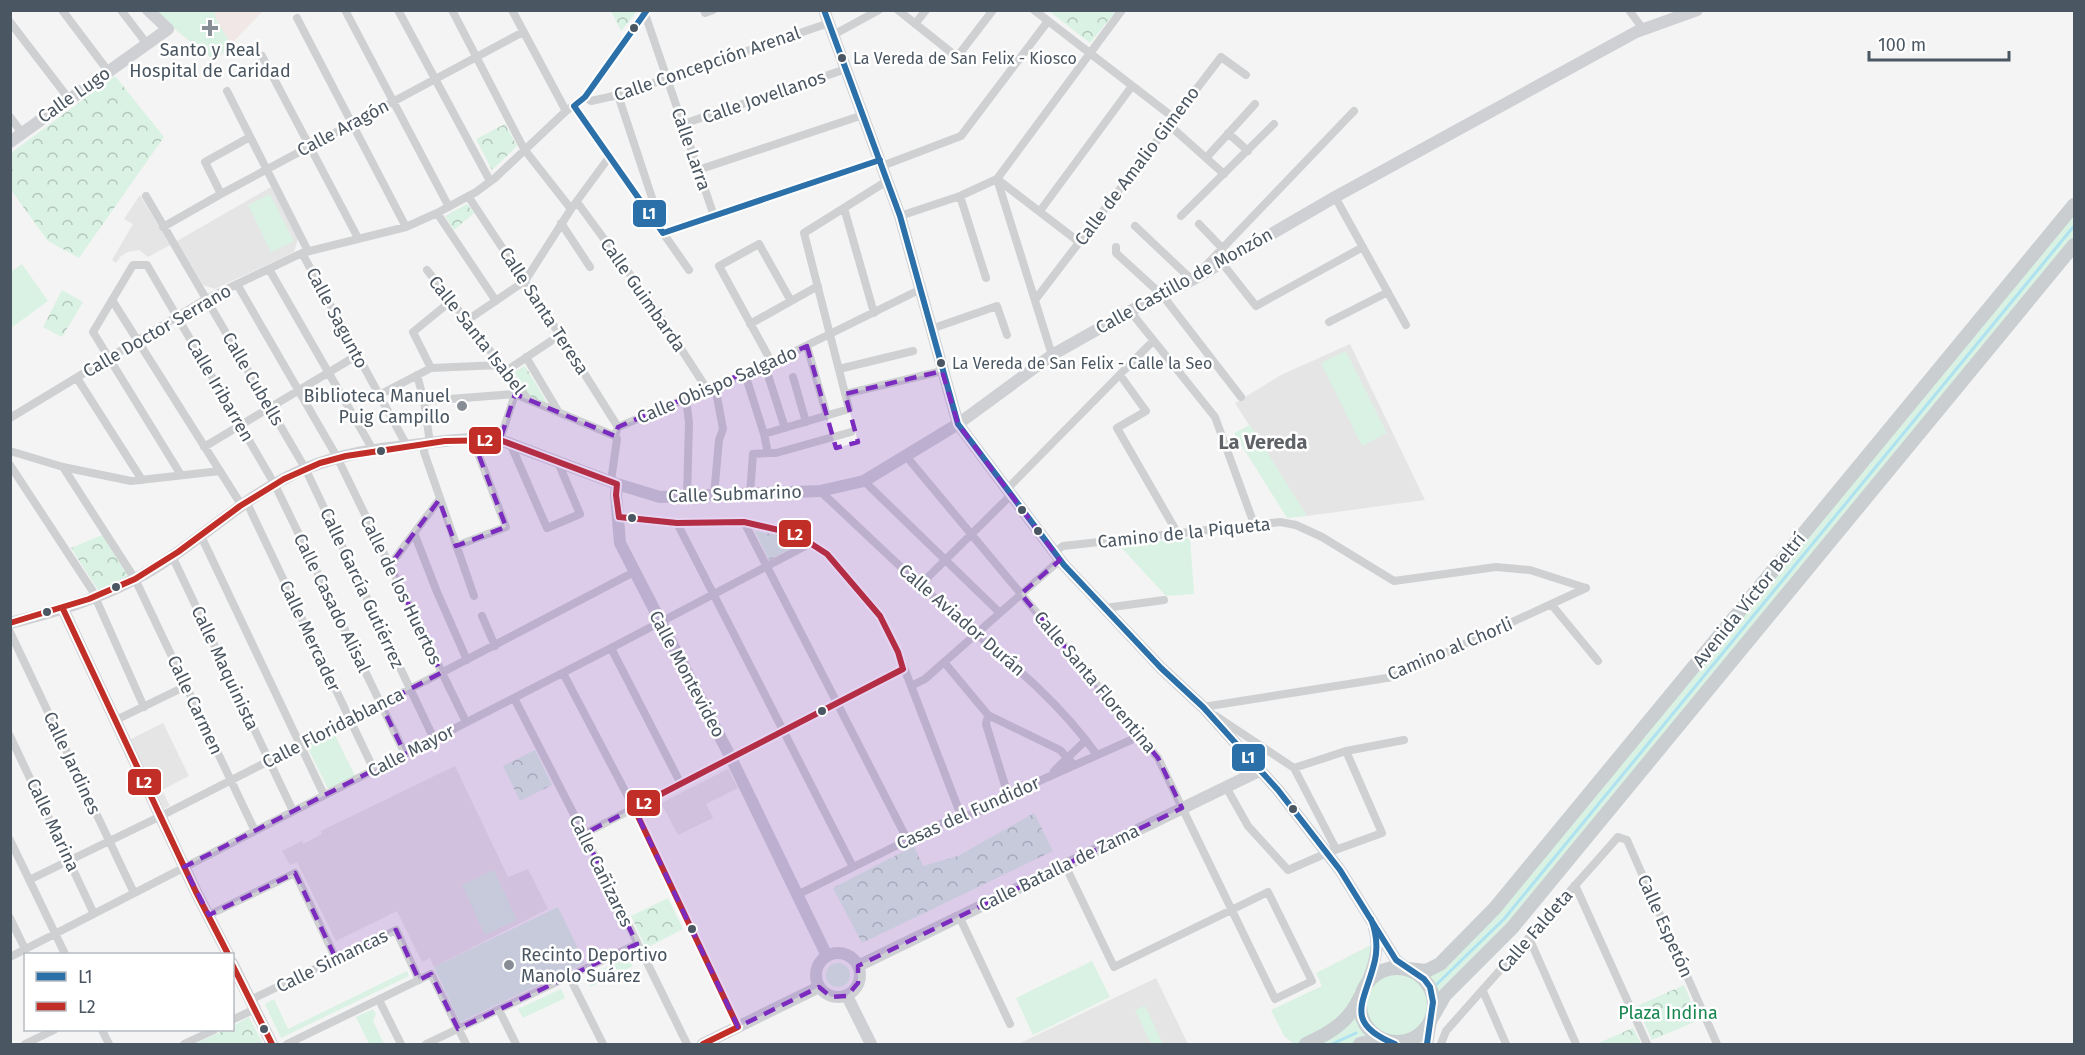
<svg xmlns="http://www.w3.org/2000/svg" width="2085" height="1055" font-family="'Fira Sans',sans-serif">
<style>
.education{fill:#e6e5e6}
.medical{fill:#f1e7e6}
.forest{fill:url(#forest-crowns)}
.garden{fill:#d9f2e3}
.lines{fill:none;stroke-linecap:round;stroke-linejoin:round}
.stream{stroke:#aee2f0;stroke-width:3}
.street{stroke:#ced0d2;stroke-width:8}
.secondary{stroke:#ced0d4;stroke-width:12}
.primary{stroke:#caced1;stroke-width:14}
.bus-1-casing{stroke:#fff;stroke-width:10}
.bus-2-casing{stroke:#fff;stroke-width:10}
.bus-1{stroke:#2b70a9;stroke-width:6}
.bus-2{stroke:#c12d27;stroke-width:6}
.marked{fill:#7b2cbf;fill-opacity:0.2;stroke:#7b2cbf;stroke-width:4.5;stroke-dasharray:12 8;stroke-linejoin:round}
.poi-dot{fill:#868d94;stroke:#fff;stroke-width:2}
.bus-dot{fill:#4a5661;stroke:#fff;stroke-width:2}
.labels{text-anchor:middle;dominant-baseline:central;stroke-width:5;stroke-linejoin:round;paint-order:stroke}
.bus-label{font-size:16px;fill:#4a5661;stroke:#fff;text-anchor:start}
.poi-label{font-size:18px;fill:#4a5661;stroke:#fff}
.street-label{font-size:18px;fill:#4a5661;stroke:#fff}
.park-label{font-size:18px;fill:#17864f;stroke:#fff}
.neighbourhood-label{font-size:20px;font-weight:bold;fill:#5f6368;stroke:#fff}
.line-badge{stroke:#fff;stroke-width:2}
.badge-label{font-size:16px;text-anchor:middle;font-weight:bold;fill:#fff}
</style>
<defs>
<pattern id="forest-crowns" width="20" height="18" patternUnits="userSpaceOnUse" patternTransform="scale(1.5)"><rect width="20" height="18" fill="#d9f2e3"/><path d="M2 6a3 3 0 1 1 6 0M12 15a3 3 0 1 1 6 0" fill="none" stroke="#b2c7bb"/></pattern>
</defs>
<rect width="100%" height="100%" fill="#f4f4f4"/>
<path class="education" d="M271,187L298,239L294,252L215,289L203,285L177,241Z
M140,195L170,245L148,257L139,250L128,252L121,256L116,263L112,260L133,224L124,219Z
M1350,344L1425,500L1307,516L1235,403L1281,375Z
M163,723L189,776L162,790L170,806L164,809L131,739Z
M455,766L508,877L528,869L548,909L434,967L430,958L422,962L397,911L336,941L297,862L290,865L282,851L302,841L303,844L322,834L321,831Z
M728,769L738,788L706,804L713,818L678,835L661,803Z
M1156,978L1188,1044H1018Z"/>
<path class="medical" d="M152,11H263L215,61Z"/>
<path class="forest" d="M611,11H637L621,31Z
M1049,11H1116L1090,43Z
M115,76L164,137L79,258L48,241L11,190V153Z
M505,124L517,146L492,170L476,139Z
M467,204L474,213L454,230L445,216Z
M62,290L83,302L62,337L43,327Z
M525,366L548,404L530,396L514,372Z
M755,531L794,538L798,545L769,560Z
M102,535L128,576L98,590L71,548Z
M535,750L552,785L520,801L503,766Z
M1034,813L1053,851L862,943L833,888L914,846L923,866L958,856Z
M668,898L683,929L646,948L631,916Z
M1684,985L1699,1020L1652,1040L1637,1006Z
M249,1017L263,1044H194L225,1030H232L233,1026Z
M1633,1028L1641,1044H1596Z"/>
<path class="garden" d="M152,11H214L217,21L231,44L215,61Z
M270,194L294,241L271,252L248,205Z
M2074,205V245L1512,928L1452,988L1424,1031L1409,1040L1391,1041L1395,1044H1294L1284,1036L1271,1010L1322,986L1316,973L1369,946L1377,948L1374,976L1390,968L1440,964Z
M22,264L48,301L11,328V272Z
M1346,351L1387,433L1362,446L1321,363Z
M1250,425L1307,516L1287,518L1234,433Z
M1190,538L1194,594L1166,596L1119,545Z
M334,733L355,776L328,789L307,746Z
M494,870L517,920L485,935L462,885Z
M558,907L585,963L460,1022L434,967Z
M628,957L633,966L590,987L586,977Z
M1092,961L1110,997L1033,1035L1016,998Z
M826 975a12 12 0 1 1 24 0a12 12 0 1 1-24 0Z
M407,971L409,976L281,1038L265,1004L274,999L288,1029Z
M561,989L565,998L523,1018L518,1009Z
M1145,1006L1163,1044H1151L1135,1010Z
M373,1009L376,1014L373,1021L383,1042L391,1044H369L356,1017Z"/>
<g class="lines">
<path class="stream" d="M1437,984L1504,919L2074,226
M1332,1044L1356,1033"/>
<path class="street" d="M62,10L108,71
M121,10L147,44
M345,10L449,207
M398,10L490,181
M452,10L524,149L571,209
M512,10L566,111
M704,10L705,13L713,10
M898,10L957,57L993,10
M1034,10L1174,118
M1629,10L1643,29
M645,14L714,216
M297,18L406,227
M10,22L69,99
M915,24L926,10
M833,35L879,10
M262,56L358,238
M227,91L308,251
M618,95L660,222
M585,97L591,101L618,95L829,23
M574,106L689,270
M10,117L22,133
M683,124L846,69
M1169,125L1224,174
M1228,133L1248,151
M1206,158L1255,104
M882,166L961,136L1048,21
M698,170L863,115
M997,179L1052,355
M997,179L1079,242
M221,194L205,162L250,137
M146,196L305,468L434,739
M468,196L560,335L618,427
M960,196L986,278
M1335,197L1406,325
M577,202L654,307L707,389
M844,208L874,313
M1040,211L1132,86
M437,213L496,301
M900,216L960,196L997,179L1122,10
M1181,216L1274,124
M561,223L590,267
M1199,224L1222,248
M1135,226L1192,280L1354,111
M163,227L221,194L523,32
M663,233L880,160
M1116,247V253L1163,296L1241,397
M302,253L407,446
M1222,263L1256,306L1363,247
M269,269L373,450
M427,270L528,399
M237,284L337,457L466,722
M112,300L242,506
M1035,300L1221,57L1246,75
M1130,311L1215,417L1254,524
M466,321L525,281L571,209L610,156
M1329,322L1388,292
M750,324L818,286
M931,329L997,306L1007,335
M807,346L827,416
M526,357L558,411
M772,363L719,266L759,244L791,301
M765,366L785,428
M431,368L413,332L451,301
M839,369L913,351
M506,371L560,335
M745,374L764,434L768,453L753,454L750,494
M417,375L424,401L430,443
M1120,375L1146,411L1117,428L1178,534
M793,377L806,422
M77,378L142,480
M845,394L942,371
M379,395L431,368L501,365
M686,398L689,423L687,496
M424,401L515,394L615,436L618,427L765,366L921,289
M10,418L206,299L302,253L406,227L437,213L476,192L495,178L566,111L585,97L647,10
M764,434L849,409L804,233L887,181
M500,440L515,394
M510,443L547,528L580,514L557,460
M425,444L424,452L474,596
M204,447L351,359
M10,451L63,467L131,481L220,471
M768,453H776L851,432
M906,456L1158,758L1275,999L1312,981L1268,892L1219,916L1114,967L1065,865
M10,465L92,590L144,707
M63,467L135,579L255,831
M181,475L93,332L133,265H147L275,485L405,754
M611,481L617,439L615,436
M864,481L1000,613
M1007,489L1153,341
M820,491C862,530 904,571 947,609C1001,655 1055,696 1097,755
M714,495L719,440L723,429L715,386
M247,503L374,770
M619,517L677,523L744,522L796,534L827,554L880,616L898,652L962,818
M744,522L907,839
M677,523L853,867
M414,533L437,592L467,660
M201,536L324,795
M456,546L506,527L473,440
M1054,552L1063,546L1280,522L1296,525L1322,537L1394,581L1496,567L1530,570L1586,588
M173,558L293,811
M390,565L439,500
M920,585L1011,495
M1551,604L1598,661
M1105,608L1164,600
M482,616L495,646
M10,632L134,893
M611,648L681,784
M944,662L988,715L1060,750L1074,765
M563,673L634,808L738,1027
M911,686L925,679L1060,560
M514,698L584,834L687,1044
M1203,707L1393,677L1586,588
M988,715L986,724L1008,795
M1216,716L1294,768L1336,849
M116,720L186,686
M10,736L94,914
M1294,768L1346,751L1404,740
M1054,771L1086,740
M1226,787L1248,826L1288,870L1327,853L1382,833L1346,751
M584,834L903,669
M10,840L65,954
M29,880L161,816L441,673L634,572
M1575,885L1647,1044
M797,895L940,824L981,811L1008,795L1140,736
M209,915L295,873L336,959
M959,916L1010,1024
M10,918L25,949
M1529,938L1576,1044
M10,957L611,648L811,543
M569,976L603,1044
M1483,991L1506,1044
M250,1000L396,930L419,980
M379,1000L401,1044
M499,1010L516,1044
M232,1020L255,1009
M102,1030L109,1044
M25,1044L54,1030
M184,1044L214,1030
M287,1044L431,974L466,1044
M426,1044L637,944
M1441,1044L1446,1031L1618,837L1627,840L1717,1044"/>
<path class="secondary" d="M824,10L900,216L958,424L1064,565L1161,668L1203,707L1278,790L1340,870L1396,960L1408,969
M10,142L168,29L148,10
M617,484L616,495L620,543L731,758L827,956
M63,609L196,892L228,954
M10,623C56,611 93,601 135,579C195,548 243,494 307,468C341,454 377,449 413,445C441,441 472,437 500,440L617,484L660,497L820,491L864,481L958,424L1052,355L1130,311L1192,280L1335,197L1636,32L1697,10
M816 975a22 22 0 1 1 44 0a22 22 0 1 1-44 0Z
M232,963L272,1044
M858,966L1261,770
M1364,990C1372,970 1381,950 1374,928
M847,996L871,1044
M703,1044L819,987
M1427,1044L1431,1021"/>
<path class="primary" d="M1360 1005a37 37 0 1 1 74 0a37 37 0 1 1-74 0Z
M1408,969L1426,971L1440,964L1495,908L2074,205
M1433,1016L1445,995L1512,928L2074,245
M1306,1044C1330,1033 1349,1022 1360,997
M1360,1044L1372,1041L1385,1040"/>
<defs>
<path id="bus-1" d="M647,10L585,97L574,106L663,233L880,160
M824,10L900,216L958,424L1064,565L1161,668L1203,707L1278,790L1340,870L1396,960L1424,979L1430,987L1433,1002L1427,1044
M1371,919C1376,932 1378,946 1375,960C1366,1001 1341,1022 1395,1044"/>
<path id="bus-2" d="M619,517L677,523L744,522L796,534L827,554L880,616L898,652L903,669
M63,609L196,892L228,954
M10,623L89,599L135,579L178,552L240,506L284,479L320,463L346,456L445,441L500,440L617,484L616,495L619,517
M232,964L272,1044
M703,1044L738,1027L634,808L903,669"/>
</defs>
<use href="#bus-1" class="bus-1-casing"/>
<use href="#bus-2" class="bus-2-casing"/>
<use href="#bus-1" class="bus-1"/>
<use href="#bus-2" class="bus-2"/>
</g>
<path class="marked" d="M807,346L836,448L858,442L845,394L942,371L958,424L1060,560L1021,594L1158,758L1182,808L858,966V983L847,996L831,997L819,987L738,1027L634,808L584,834L637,944L458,1029L431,974L419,980L396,930L336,959L295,873L209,915L184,867L405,754L381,704L441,673L390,565L439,500L456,546L506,527L473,440H500L515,394L615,436L618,427Z"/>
<g class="poi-dot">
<path d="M207 19h6v6h6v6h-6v6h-6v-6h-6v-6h6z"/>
<circle cx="462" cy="406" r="6"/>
<circle cx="509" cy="965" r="6"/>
</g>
<g class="bus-dot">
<circle cx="634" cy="28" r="5"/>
<circle cx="842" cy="58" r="5"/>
<circle cx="941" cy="363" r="5"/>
<circle cx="381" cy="451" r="5"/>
<circle cx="1022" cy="510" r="5"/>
<circle cx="632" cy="518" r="5"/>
<circle cx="1038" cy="531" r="5"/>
<circle cx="116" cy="587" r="5"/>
<circle cx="47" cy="612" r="5"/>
<circle cx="822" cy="711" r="5"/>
<circle cx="1293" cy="809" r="5"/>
<circle cx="692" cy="929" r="5"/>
<circle cx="264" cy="1029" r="5"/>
</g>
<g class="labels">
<g class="bus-label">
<text x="853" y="58">La Vereda de San Felix - Kiosco</text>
<text x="952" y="363">La Vereda de San Felix - Calle la Seo</text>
</g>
<g class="poi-label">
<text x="210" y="50">Santo y Real<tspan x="210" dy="21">Hospital de Caridad</tspan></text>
<text x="450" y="396" text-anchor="end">Biblioteca Manuel<tspan x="450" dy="21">Puig Campillo</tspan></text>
<text x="521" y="955" text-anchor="start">Recinto Deportivo<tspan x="521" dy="21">Manolo Suárez</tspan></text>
</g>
<g class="street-label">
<text transform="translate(707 64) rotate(-19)">Calle Concepción Arenal</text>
<text transform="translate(74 95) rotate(-35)">Calle Lugo</text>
<text transform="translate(764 97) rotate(-19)">Calle Jovellanos</text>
<text transform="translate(343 128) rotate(-28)">Calle Aragón</text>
<text transform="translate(691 149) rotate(71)">Calle Larra</text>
<text transform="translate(1137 166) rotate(-53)">Calle de Amalio Gimeno</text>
<text transform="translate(1184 281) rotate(-29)">Calle Castillo de Monzón</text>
<text transform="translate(643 295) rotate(55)">Calle Guimbarda</text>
<text transform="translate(544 311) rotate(57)">Calle Santa Teresa</text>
<text transform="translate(337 318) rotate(62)">Calle Sagunto</text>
<text transform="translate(157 331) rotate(-30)">Calle Doctor Serrano</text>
<text transform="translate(477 335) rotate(52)">Calle Santa Isabel</text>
<text transform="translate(253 379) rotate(60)">Calle Cubells</text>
<text transform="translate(717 385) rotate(-23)">Calle Obispo Salgado</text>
<text transform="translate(220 390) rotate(60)">Calle Iribarren</text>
<text transform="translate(735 494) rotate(-2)">Calle Submarino</text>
<text transform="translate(1184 533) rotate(-6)">Camino de la Piqueta</text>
<text transform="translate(362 588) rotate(65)">Calle García Gutiérrez</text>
<text transform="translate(401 590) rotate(64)">Calle de los Huertos</text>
<text transform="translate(1749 600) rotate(-51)">Avenida Víctor Beltrí</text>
<text transform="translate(332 603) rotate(64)">Calle Casado Alisal</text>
<text transform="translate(962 620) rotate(41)">Calle Aviador Durán</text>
<text transform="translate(310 636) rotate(65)">Calle Mercader</text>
<text transform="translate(1450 649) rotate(-23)">Camino al Chorli</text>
<text transform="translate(225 668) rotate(65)">Calle Maquinista</text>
<text transform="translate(687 674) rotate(62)">Calle Montevideo</text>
<text transform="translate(1095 682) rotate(50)">Calle Santa Florentina</text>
<text transform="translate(195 705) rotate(65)">Calle Carmen</text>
<text transform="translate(333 728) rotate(-27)">Calle Floridablanca</text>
<text transform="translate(411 751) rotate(-27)">Calle Mayor</text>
<text transform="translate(72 763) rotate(65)">Calle Jardines</text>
<text transform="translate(968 813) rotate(-24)">Casas del Fundidor</text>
<text transform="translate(53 825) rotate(65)">Calle Marina</text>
<text transform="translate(1059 868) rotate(-26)">Calle Batalla de Zama</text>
<text transform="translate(601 871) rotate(64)">Calle Cañizares</text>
<text transform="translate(1665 926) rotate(66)">Calle Espetón</text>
<text transform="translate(1535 931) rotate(-49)">Calle Faldeta</text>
<text transform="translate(332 961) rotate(-26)">Calle Simancas</text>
</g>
<g class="park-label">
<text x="1668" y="1013">Plaza Indina</text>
</g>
<g class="neighbourhood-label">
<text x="1263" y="442">La Vereda</text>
</g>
</g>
<g class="line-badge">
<rect x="632" y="199" width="35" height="29" rx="6" fill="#2b70a9"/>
<rect x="468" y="426" width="34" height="29" rx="6" fill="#c12d27"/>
<rect x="778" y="519" width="34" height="29" rx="6" fill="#c12d27"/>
<rect x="1231" y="743" width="35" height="29" rx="6" fill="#2b70a9"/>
<rect x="127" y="768" width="35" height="28" rx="6" fill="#c12d27"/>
<rect x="626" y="789" width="35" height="28" rx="6" fill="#c12d27"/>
</g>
<g class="badge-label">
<text x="649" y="219">L1</text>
<text x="485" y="446">L2</text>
<text x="795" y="540">L2</text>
<text x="1248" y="763">L1</text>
<text x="144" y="788">L2</text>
<text x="644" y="809">L2</text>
</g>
<rect width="2085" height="1055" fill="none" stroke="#4a5661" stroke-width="24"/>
<rect x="24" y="953" width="210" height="78" fill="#ffffff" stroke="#b7bbc0" stroke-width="1.5"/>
<rect x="36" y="972" width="30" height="9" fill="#2b70a9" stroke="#b7bbc0" stroke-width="1.5"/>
<text x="78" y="983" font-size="18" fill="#4a5661">L1</text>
<rect x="36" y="1002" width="30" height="9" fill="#c12d27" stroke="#b7bbc0" stroke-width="1.5"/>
<text x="78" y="1013" font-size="18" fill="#4a5661">L2</text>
<path d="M1869 51v9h140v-9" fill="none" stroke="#4a5661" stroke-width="3"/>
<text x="1878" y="51" font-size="18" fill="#4a5661" stroke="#ffffff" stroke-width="4.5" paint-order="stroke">100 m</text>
</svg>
